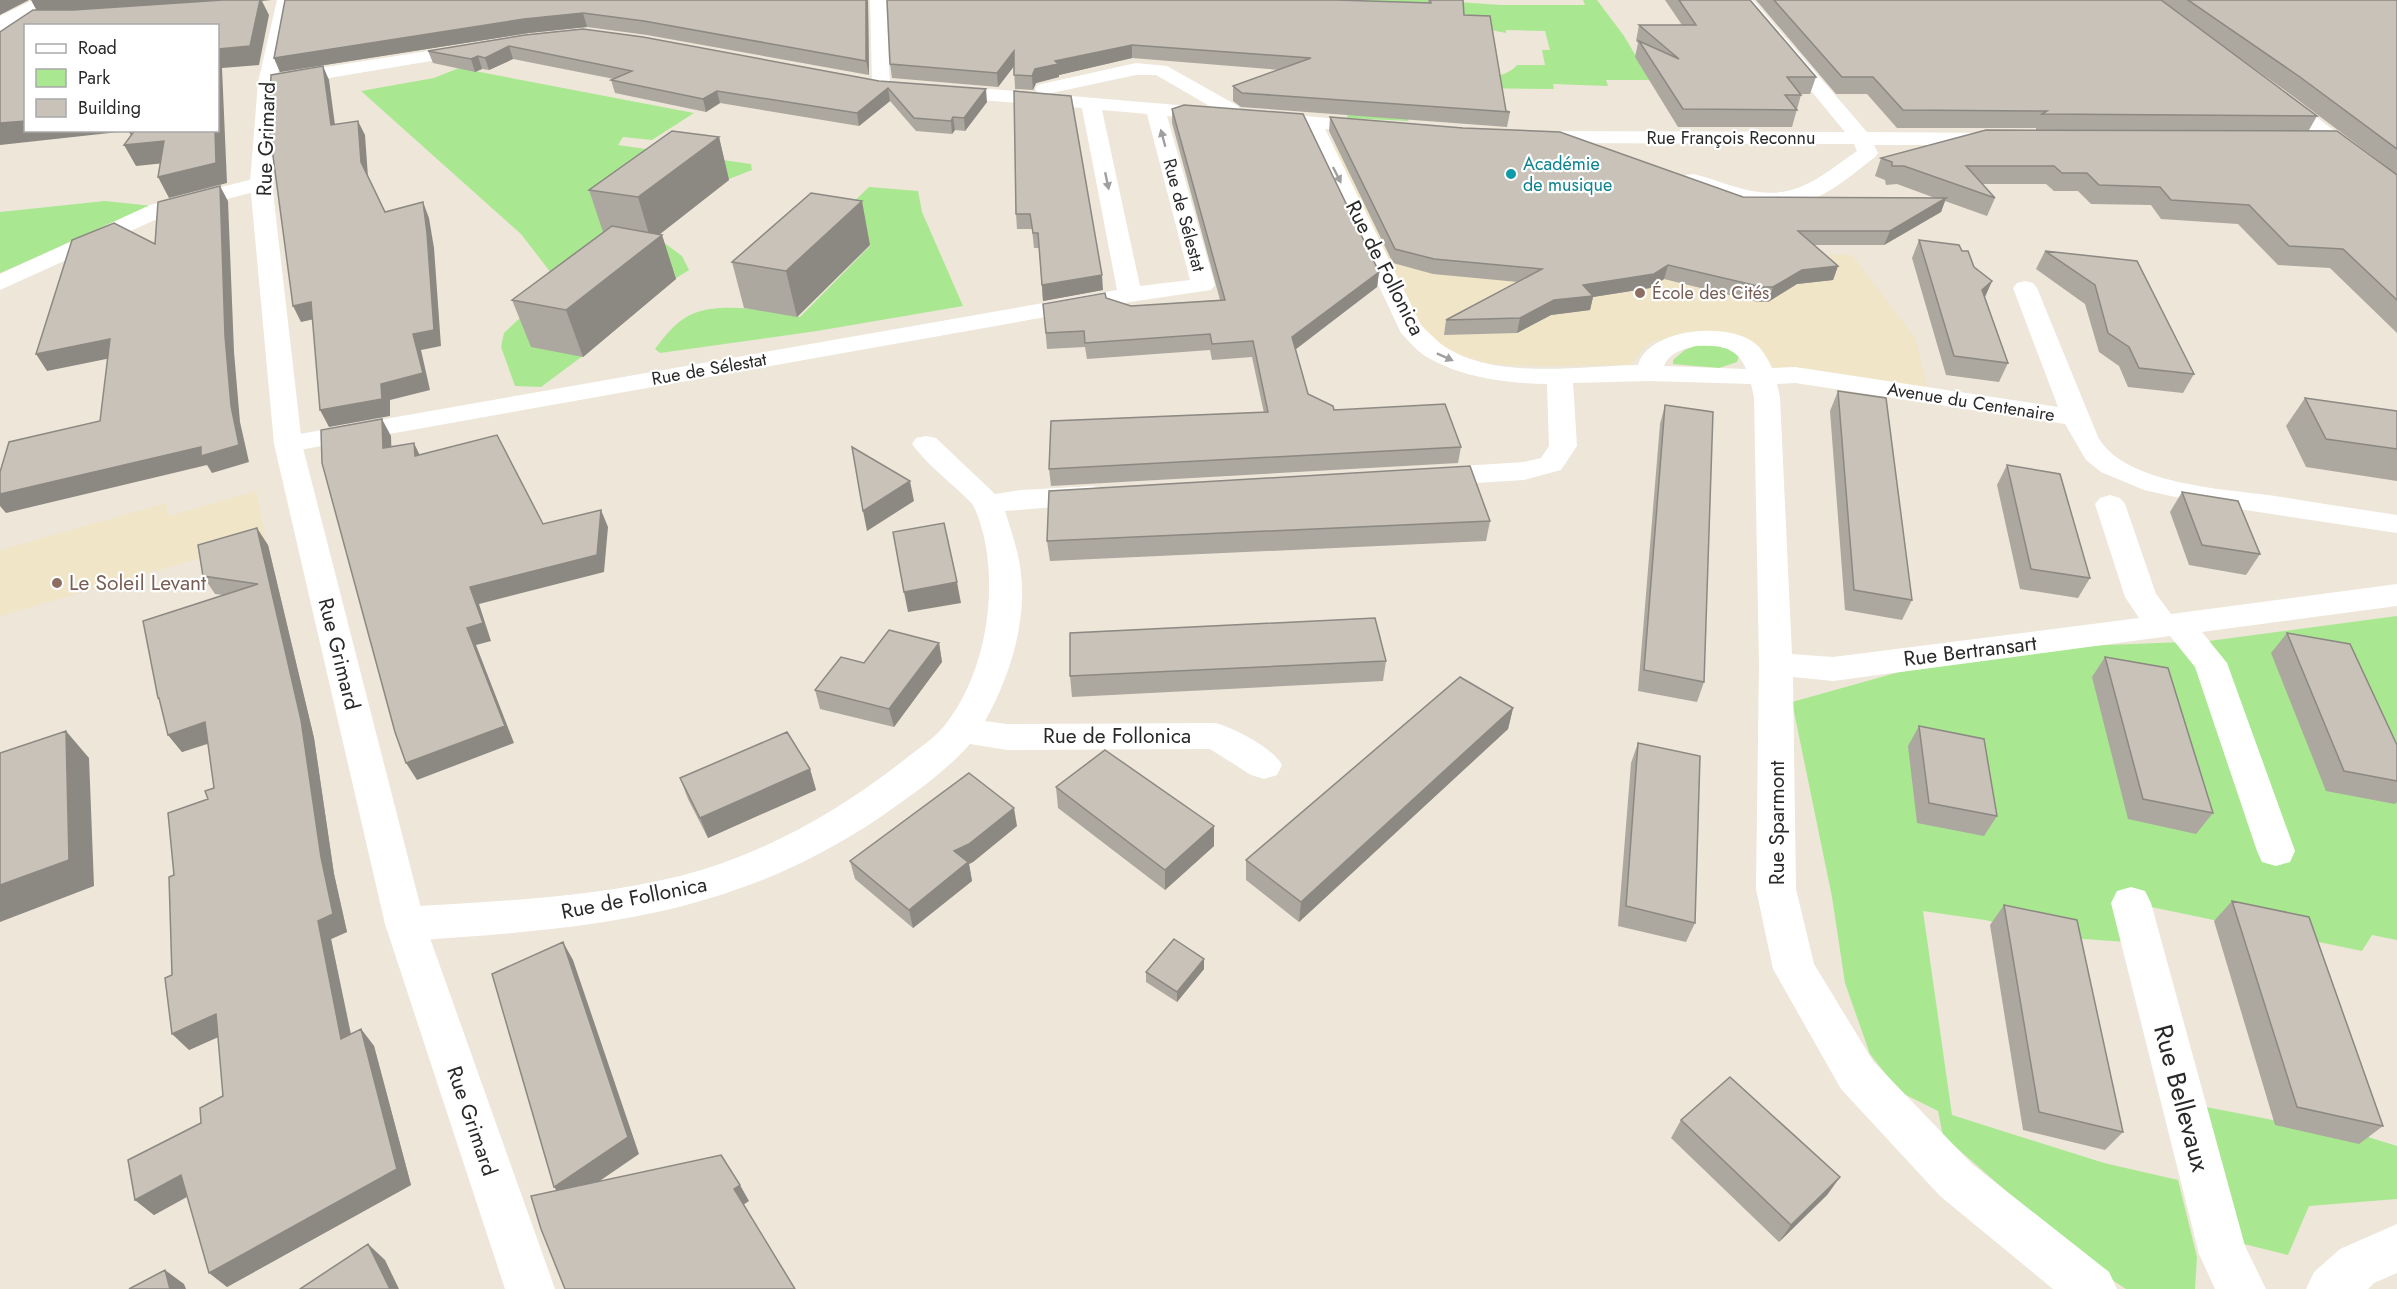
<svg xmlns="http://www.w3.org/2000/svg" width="2397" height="1289" font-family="Jost,sans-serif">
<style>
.education{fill:#f0e5c7}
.green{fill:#a9e891}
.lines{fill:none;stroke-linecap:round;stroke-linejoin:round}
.street{fill:#fff;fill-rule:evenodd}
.secondary{fill:#fff;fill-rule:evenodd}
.wall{fill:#aca79f;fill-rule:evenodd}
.shaded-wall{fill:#8c8882}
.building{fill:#c8c2b9;stroke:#8c8882;stroke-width:1.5}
.oneway{fill:#9f9f9f}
.culture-dot{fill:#0f9aa8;stroke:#fff;stroke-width:2}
.education-dot{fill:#8d6e63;stroke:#fff;stroke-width:2}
.labels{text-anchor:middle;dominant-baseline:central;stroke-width:4.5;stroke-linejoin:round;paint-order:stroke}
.far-street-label{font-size:18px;fill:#292929;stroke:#fff}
.far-culture-label{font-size:18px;fill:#0d838f;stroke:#fff;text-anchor:start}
.far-education-label{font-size:18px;fill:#785e54;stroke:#fff;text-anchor:start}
.street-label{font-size:21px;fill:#292929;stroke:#fff}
.education-label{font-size:21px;fill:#785e54;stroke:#fff;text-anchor:start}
.near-street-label{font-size:26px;fill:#292929;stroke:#fff}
</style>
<rect width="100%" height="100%" fill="#ede6d9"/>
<path class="education" d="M1362,138L1567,249L1852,255L1915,338L1928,391L1773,368L1747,341L1689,332L1649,343L1630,365L1540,366L1491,364L1425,345L1323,148Z
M256,491L266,539L0,616V550L166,503L168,516Z"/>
<path class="green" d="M1322,0H1428L1501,5H1585L1583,0H1597L1624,36L1650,80H1606L1608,86L1553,84L1554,89L1472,88C1484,75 1505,79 1517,65H1545L1542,50H1550L1545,31L1506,30V33L1486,29L1409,114L1408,121L1347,118L1349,111Z
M459,68L694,113L652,140L623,137L618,145L751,164L752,170L729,179L655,236L682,256L689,270L673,280L584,355L541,387L515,386L501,347L504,333L558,282L521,234L361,91L434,78Z
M869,187L918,191L922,212L963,306L817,331L660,353L655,349C663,338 675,323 688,316C717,300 769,311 800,317L871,245L817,237Z
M105,201L153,206L0,273V212Z
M1697,345L1726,346L1740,353L1737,362L1719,368L1673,364V360L1685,350Z
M2397,616V940L2372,935L2362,951L2132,903L2126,942L2056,937L1985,920L1923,911L1952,1115L2104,1163L2178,1180L2197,1257L2195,1289H2126L2097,1270L1943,1136L1938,1111L1900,1092L1870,1054L1845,983L1832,897L1792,702L1978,650L2209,641Z
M2206,1107L2268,1119L2352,1140L2368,1137L2397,1146V1199L2309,1206L2288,1255L2236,1242Z"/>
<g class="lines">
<path class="street" d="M33,0H54L52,4L0,28V16Z
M870,0H886L890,85L888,89H874L872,85Z
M1736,0H1753L1867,132L1998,133L2005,135L2008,139L2005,143L1998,145H1874L1878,153L1875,157C1857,171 1838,187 1818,197C1774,217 1728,199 1686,185L1683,180L1686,175L1694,174C1711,178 1726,185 1743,189C1794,202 1817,179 1857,151L1854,144L1531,143L1524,141L1521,137L1524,133L1531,131L1845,132Z
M473,44L479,45L482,49L479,53L281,86L274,84L272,80L274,76L281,74Z
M1136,63L1167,66L1238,106L1241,110L1382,123L1385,127L1382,131L1375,133L1325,129L1421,325C1427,331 1434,338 1441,344C1492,381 1578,366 1638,365C1649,328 1726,322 1753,342C1762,348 1768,359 1772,368L1795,367L2058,407L2013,288L2017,283L2025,281L2033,283L2037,288L2098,437C2125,485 2226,489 2275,496C2316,502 2356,509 2397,515V533L2206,504L2144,490L2101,472L2086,460L2065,424L1795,383L1777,384L1780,397L1792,654L1833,657L2139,618L2125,597L2095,504L2100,498L2110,495L2120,498L2125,504L2156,594L2171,614L2397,584V606L2202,632L2227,663L2295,851L2290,862L2276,866L2262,862L2257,851L2195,667L2170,636L1833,681L1793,677L1796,889L1814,964L1873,1061L1972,1164L2109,1272L2117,1289H2053L1940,1196L1841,1089L1773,969L1756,889L1759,664L1754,397L1751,384L1649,381L1573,383L1577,446L1561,470L1524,480L1429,486L1419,483L1415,477L1419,471L1429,468L1524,462L1541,458L1549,446L1547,384C1505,383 1462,378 1425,356C1416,350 1409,341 1401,333L1304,127L1167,116L1215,285L1211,290L1130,302L288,452L278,450L274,444L278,438L288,436L1117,290L1082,108L942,97L935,95L932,91L935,87L942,85L1038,93L1035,89L1037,85ZM1136,75H1156L1213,108L1047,94ZM1102,110L1147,114L1190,280L1140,286ZM1696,346C1718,345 1737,346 1746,369L1664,366C1669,353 1683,349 1696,346Z
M261,177L269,178L272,183L269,188L166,215L0,290V274L150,205Z
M926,436L936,438L995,494L1021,490L1093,486L1103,489L1108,495L1103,501L1093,504L1005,511C1011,531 1019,552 1021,574C1027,622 1009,679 985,721L1007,724L1216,723C1235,729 1272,747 1282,765L1277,775L1264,779L1251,775L1210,749L1007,750L970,744C945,772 912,795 882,816C729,920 583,929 405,941L391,936L385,924L391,912L405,907C497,901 590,898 680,876C762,855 838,812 904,760C919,748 937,737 948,721C989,667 1002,572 975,509C973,503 965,497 960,492C944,477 925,462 912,444L916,438Z
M2131,887L2145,891L2151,903L2245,1246L2266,1289H2215L2199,1254L2111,903L2117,891Z
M2397,1224V1273L2374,1283L2368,1289H2306L2314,1272L2340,1249Z"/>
<path class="secondary" d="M277,0H293L276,82L272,183L302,444L425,924L555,1289H505L385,924L274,444L250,183L258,82Z
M54,17L60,18L63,22L60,26H26V29L0,31V21Z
M2276,90L2283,92L2397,178V194L2389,193L2269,100L2266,96L2269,92Z"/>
</g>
<path class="wall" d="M285,0H868L869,75L647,35L587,27L529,33L280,72L274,58Z
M1428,0H1463L1464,15L1506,111L1510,112L1507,127L1241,107L1233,101V86L1280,70L1132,58L1059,75V77L1036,83L1033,90L1015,89L1014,66L998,87L892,78L890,64L1428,3Z
M1665,0H1750L1816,77L1810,94H1800L1801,95L1792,127H1678L1635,57L1638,43L1636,41L1639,25H1682Z
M1756,0H2397V333L2330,268L2278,265L2238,224L2161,219L2151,205L2091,204L2078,191H2054L2046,184H1982L1995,198L1987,216L1945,201L1941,212L1884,245H1814L1838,266L1833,280L1797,284L1768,302H1758L1664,279L1650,288L1593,297L1590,310L1551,315L1517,333L1444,335L1446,320L1518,282L1433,274L1393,263L1329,131L1330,117L1743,197L1935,198L1897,184L1886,185L1885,180L1875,176L1881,158L2036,130V128H1897L1867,94H1836ZM2224,47L2290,94L2383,164L2309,130L2317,116Z
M525,35L987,102L965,131L955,130L952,134L916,131L890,101L859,126L720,103L706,112L615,93L611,80L614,79L513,59L489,70L482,69L475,72L433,63L428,51Z
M1014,91L1103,290L1043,301L1039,248H1034L1032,229H1017L1016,214Z
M1172,109L1379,272L1377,287L1295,349L1308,394L1334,410L1461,447L1458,463L1051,486L1049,469L1264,413L1252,357L1212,360L1210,350L1087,359L1085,347L1047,349L1043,304L1106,298L1131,306L1220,300L1172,123Z
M719,137L729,180L660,234L662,235L676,279L583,357L531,347L512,300L603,232L589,190Z
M1919,240L1962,251L1974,267L1992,281L1985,297L2008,363L1999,382L1946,375L1912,258Z
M870,245L797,317L744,308L732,262Z
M2045,251L2137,261L2194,374L2183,393L2128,387L2119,366L2099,352L2085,304L2036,269Z
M1838,391L1912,600L1902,620L1845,610L1830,411Z
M2305,398L2397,411V481L2306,467L2286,426Z
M1665,405L1704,682L1697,702L1638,691L1660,424Z
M2007,465L2090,578L2078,598L2020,589L1997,485Z
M1049,491L1490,521L1486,541L1050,561L1047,541Z
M2182,492L2260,554L2246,575L2189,565L2170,512Z
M268,545L314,738L334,874L347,932L331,939L351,1034L361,1029L374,1046L411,1185L227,1287L187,1197L154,1215L135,1200L223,1096L218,1037L189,1050L172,975L174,875L208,799L214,788L208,744L182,752L168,735L160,702L158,698L223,595L215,594L203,576Z
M2287,633L2397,745V802L2395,804L2326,791L2271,653Z
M939,643L942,662L894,727L820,709L815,690Z
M2105,657L2213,813L2196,834L2128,819L2092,677Z
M1386,661L1383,681L1072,697L1070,676Z
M1513,708L1508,729L1299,922L1246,880V860Z
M1919,726L1997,816L1984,836L1917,823L1908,746Z
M1638,743L1695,923L1686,942L1618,926L1631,763Z
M810,769L816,790L708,838L688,799L680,778Z
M1056,787L1214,826V846L1165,890L1058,808Z
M1017,826L973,862L969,864L972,881L913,928L855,879L850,861Z
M2232,901L2383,1126L2359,1144L2275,1125L2214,921Z
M2004,905L2123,1132L2105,1150L2023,1130L1990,925Z
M1204,959V969L1177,1002L1146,982V972Z
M1681,1120L1840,1177L1827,1195L1779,1242L1671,1138Z"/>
<path class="shaded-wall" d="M0,0H29L0,15Z
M31,0H272L262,1L269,15L259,65L222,68L227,183L169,198L158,177L215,130H218V49L38,13Z
M866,0H868L869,75L866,61Z
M583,13L587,27L529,33L280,72L274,58L524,19Z
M1132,45V58L1059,75V77L1036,83L1033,90L1032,76L1035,69L1055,61Z
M509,46L513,59L489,70L485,58Z
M1014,51L1015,65L998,87L997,73Z
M478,56L482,69L475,72L471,59Z
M323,66L329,80L337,140L331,125Z
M888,88L890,101L859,126L857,113Z
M986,89L987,102L965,131L964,118Z
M717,91L720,103L706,112L703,99Z
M953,117L955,130L952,134L951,121Z
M26,121V130H159V132L131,135L128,131L0,145V123Z
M358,121L365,135L368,177L361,162Z
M719,137L729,180L651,241L638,197Z
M164,141L175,162L136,166L124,145Z
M220,186L228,201L234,352L240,422L249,462L212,473L207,465L6,513L0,506V494L231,406L225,336Z
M1946,198L1941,212L1884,245L1890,231Z
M862,201L870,245L797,317L786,271Z
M423,202L429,218L434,248L441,346L421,350L430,390L390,400V416L329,427L320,410L381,384L413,334Z
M662,235L676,279L583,357L566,310Z
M1668,265L1664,279L1650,288L1593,297L1590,310L1551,315L1517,333L1520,318L1583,285Z
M1838,266L1833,280L1797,284L1768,302L1773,287L1802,270Z
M1379,272L1377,287L1291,353L1292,337Z
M1102,275L1103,290L1043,301L1042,285Z
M1992,281L1984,299L1982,290Z
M311,302L319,318L301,322L293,306Z
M110,339L121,356L47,371L36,354Z
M382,419L391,436L392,465L383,448Z
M414,443L422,460L415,456Z
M910,481L914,501L867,531L863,511Z
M601,510L608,527L604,572L479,604L491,641L476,645L514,743L417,780L406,763L467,628L470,587Z
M257,528L268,545L314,738L334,874L347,932L331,939L355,1055L341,1039L318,921L321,857Z
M957,582L961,603L908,612L904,592Z
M939,643L942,662L894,727L889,709Z
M1513,708L1508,729L1299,922L1301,902Z
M205,722L218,740L182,752L168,735Z
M66,731L89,758L94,886L0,922V885Z
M810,769L816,790L708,838L700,818Z
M1014,808L1017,826L973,862L969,864L972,881L913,928L909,910L954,851Z
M1214,826V846L1165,890V870Z
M563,942L573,960L639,1154L566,1204L554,1187Z
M1204,959V969L1177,1002V992Z
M216,1014L232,1031L189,1050L172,1034Z
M361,1029L374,1046L411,1185L227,1287L209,1273Z
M181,1175L199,1190L154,1215L135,1200Z
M1840,1177L1827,1195L1779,1242L1791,1225Z
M740,1185L749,1201L743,1205L734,1189Z
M368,1244L385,1260L399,1289H390Z
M165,1270L184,1284L186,1289H170Z"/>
<path class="building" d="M223,0H260L250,46L218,49V26H26V121L0,123V32L33,10H73Z
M285,0H866V61L644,21L583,13L524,19L274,58Z
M887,0H1337L1431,3L1430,0H1463L1464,15L1490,16L1506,111L1510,112L1242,93L1233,86L1311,58L1132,45L1055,61L1058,64L1035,69L1032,76L1014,75V51L997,73L890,64Z
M1679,0H1750L1816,77H1787L1801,95H1785L1797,110L1683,109L1639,41L1679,59L1639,25H1696Z
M1774,0H2161L2317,116L2042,114L2047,111L1903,110L1873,77H1842Z
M2188,0H2397V149L2300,77Z
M583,29L643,37L879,81L986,89L964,118L953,117L951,121L914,118L888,88L857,113L717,91L703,99L611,80L632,71L509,46L485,58L478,56L471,59L428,51L525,35Z
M323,66L331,125L358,121L361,162L385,212L423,202L427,233L434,330L413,334L423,373L381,384L382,399L320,410L311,302L293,306L269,126L271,75Z
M1014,91L1071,96L1102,275L1042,285L1038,233H1033L1030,214H1016Z
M1184,105L1303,114L1379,272L1292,337L1308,394L1333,406L1334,410L1445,404L1461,447L1049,469L1051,421L1268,412L1253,341L1212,344L1210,334L1085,343L1084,331L1046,333L1043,304L1105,293L1106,298L1131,306L1225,300L1172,109Z
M1330,117L1463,128L1560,132L1743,197L1946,198L1890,231H1798L1838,266L1802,270L1773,287H1762L1668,265L1654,274L1583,285L1593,296L1554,300L1520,318L1446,320L1542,269L1434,259L1395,249Z
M135,130H215L216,163L158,177L164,141L124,145Z
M1986,130L2337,131L2397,175V300L2343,249L2289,246L2249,205L2171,200L2160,187L2099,185L2087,173H2062L2054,166H1966L1995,198L1904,166H1892V162L1881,158Z
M672,131L719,137L638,197L589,190Z
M220,186L225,336L231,406L239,445L201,456V447L0,494V472L9,442L100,421L110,339L36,354L72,240L114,223L155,244L158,202Z
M811,193L862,201L786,271L732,262Z
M612,226L662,235L566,310L512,300Z
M1919,240L1959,245L1962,251H1968L1974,267L1992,281L1982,290L2008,363L1954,356Z
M2045,251L2137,261L2194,374L2139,368L2129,347L2108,333L2095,285Z
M1838,391L1886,398L1912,600L1854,590Z
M2305,398L2397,411V449L2326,439Z
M1665,405L1713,412L1704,682L1644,670Z
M382,419L383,448L414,443L415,456L497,435L543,524L601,510L597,555L470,587L483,623L467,628L505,726L406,763L395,732L322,463L321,430Z
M852,447L910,481L863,511Z
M2007,465L2060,474L2090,578L2031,569Z
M1470,466L1490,521L1047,541L1049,491Z
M2182,492L2238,501L2260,554L2202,545Z
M944,523L957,582L904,592L893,532Z
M257,528L301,720L321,857L333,914L318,921L341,1039L361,1029L397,1169L209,1273L181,1175L135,1200L128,1160L201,1123L200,1108L223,1096L216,1014L172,1034L165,978L172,975L169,877L174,875L168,813L208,799L205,791L214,788L205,722L168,735L159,698H158L143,621L258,584L203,576L198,545Z
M1375,618L1386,661L1070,676V633Z
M889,630L939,643L889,709L815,690L841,657L864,663Z
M2287,633L2350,644L2397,745V781L2344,771Z
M2105,657L2168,668L2213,813L2143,799Z
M1460,677L1513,708L1301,902L1246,860Z
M1919,726L1984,739L1997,816L1929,803Z
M66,731L69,860L0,885V753Z
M787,732L810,769L700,818L680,778Z
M1638,743L1700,756L1695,923L1626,906Z
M1105,750L1214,826L1165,870L1056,787Z
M969,773L1014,808L969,844L954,851L968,862L909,910L850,861Z
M2232,901L2309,917L2383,1126L2297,1107Z
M2004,905L2077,920L2123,1132L2039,1112Z
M1174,939L1204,959L1177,992L1146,972Z
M563,942L628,1137L554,1187L492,974Z
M1730,1077L1840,1177L1791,1225L1681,1120Z
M721,1155L740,1185L734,1189L795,1289H565L541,1229L531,1196Z
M368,1244L390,1289H300Z
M165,1270L170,1289H129Z"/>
<defs><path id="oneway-solid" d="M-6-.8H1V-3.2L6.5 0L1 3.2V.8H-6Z" transform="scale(1.5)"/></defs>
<g class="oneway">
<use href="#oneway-solid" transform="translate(1163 138) rotate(-105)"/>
<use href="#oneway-solid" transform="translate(1337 175) rotate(63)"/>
<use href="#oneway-solid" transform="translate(1107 181) rotate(78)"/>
<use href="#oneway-solid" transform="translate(1445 357) rotate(24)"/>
</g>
<circle class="culture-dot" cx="1511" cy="174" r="6"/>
<g class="education-dot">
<circle cx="1640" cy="293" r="6"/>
<circle cx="57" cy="583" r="6"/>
</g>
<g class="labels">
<g class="far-street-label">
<text x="1731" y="138">Rue François Reconnu</text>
<text transform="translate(1184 215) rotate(75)">Rue de Sélestat</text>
<text transform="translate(709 369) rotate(-10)">Rue de Sélestat</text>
<text transform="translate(1971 402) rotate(9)">Avenue du Centenaire</text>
</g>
<g class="far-culture-label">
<text x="1523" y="164">Académie<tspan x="1523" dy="21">de musique</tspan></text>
</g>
<g class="far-education-label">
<text x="1652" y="293">École des Cités</text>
</g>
<g class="street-label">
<text transform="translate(266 139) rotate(-88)">Rue Grimard</text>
<text transform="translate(1385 268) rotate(63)">Rue de Follonica</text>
<text transform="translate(1970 651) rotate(-7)">Rue Bertransart</text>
<text transform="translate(339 654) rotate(76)">Rue Grimard</text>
<text x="1117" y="736">Rue de Follonica</text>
<text transform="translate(1777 823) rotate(-90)">Rue Sparmont</text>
<text transform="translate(634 898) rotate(-11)">Rue de Follonica</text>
<text transform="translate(472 1121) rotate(71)">Rue Grimard</text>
</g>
<g class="education-label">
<text x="69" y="583">Le Soleil Levant</text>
</g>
<g class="near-street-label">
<text transform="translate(2182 1098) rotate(75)">Rue Bellevaux</text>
</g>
</g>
<rect x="24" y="24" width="195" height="108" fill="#ffffff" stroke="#a9a9a9" stroke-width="1.5"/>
<rect x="36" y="44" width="30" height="9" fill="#ffffff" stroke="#a9a9a9" stroke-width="1.5"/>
<text x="78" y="54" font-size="18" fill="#292929">Road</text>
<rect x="36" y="69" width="30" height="18" fill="#a9e891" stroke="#a9a9a9" stroke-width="1.5"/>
<text x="78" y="84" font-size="18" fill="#292929">Park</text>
<rect x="36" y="99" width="30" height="18" fill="#c8c2b9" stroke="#a9a9a9" stroke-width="1.5"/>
<text x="78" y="114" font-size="18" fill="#292929">Building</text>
</svg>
